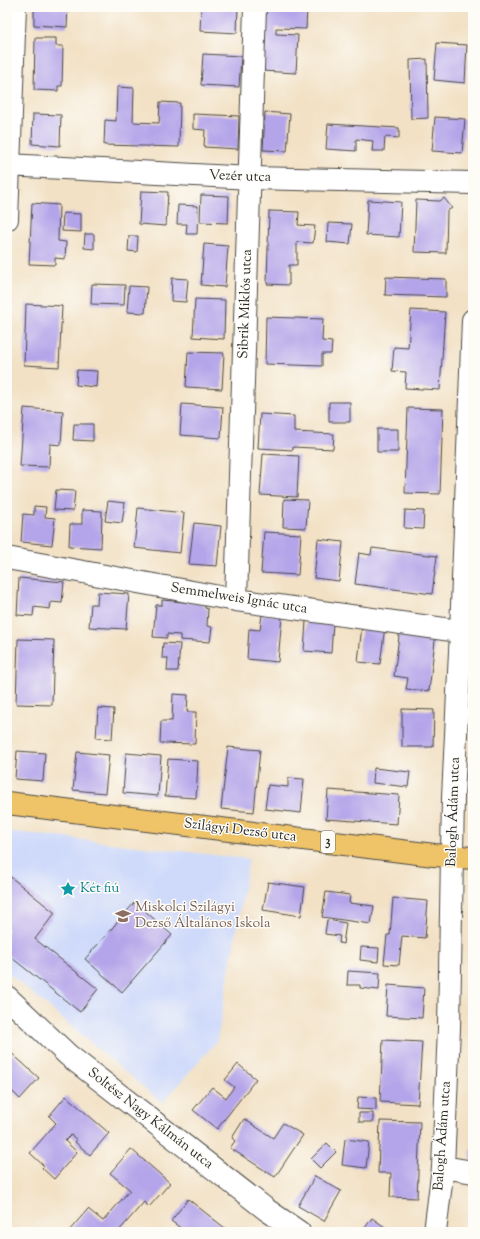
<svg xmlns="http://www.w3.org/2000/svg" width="480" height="1239" font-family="'Sorts Mill Goudy',serif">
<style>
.built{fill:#cfdafa}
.building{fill:#b4a4e9}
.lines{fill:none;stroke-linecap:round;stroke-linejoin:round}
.minor-casing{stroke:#494642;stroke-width:24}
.tertiary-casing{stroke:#494642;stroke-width:24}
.primary-casing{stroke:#494642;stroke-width:24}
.minor{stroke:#fff;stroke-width:22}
.tertiary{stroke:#fff;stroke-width:22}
.primary{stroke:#efc469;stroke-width:22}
.labels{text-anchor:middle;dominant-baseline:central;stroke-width:3;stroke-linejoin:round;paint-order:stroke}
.shield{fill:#fdfcf7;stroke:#6a6a68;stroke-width:1}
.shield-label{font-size:13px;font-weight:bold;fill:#2b2b2b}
.street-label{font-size:14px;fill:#2b2b2b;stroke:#fdfcf7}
.culture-label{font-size:14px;fill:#0d838f;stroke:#fdfcf7;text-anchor:start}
.education-label{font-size:14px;fill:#785e54;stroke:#fdfcf7;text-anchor:start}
</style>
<rect width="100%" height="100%" fill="#fdfcf7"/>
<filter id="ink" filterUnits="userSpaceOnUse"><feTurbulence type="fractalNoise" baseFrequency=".025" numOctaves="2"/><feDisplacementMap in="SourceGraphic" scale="8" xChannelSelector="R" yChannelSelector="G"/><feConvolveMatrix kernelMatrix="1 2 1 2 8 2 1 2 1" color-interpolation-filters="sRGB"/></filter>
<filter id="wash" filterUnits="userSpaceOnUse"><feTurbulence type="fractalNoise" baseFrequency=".012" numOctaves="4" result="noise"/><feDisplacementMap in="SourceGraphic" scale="16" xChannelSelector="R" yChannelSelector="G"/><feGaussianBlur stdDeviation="0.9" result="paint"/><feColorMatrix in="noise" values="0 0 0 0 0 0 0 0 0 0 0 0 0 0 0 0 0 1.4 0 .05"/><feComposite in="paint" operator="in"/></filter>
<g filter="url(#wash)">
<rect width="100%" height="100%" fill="#f2e1c5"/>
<path class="built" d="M7,831L249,859L217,1041L162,1103L7,972Z"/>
<g id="blocks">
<path class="building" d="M34,7H68L67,27L34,25Z
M201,7H238L237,33L200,31Z
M265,7H307L306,29L276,28V34L298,35L296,73L262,71Z
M440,7H469L468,10L440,8Z
M35,38H56V46H63L62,86H58V91L34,90Z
M437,43L467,45L465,83L434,80Z
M203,54L241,56L239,87L201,85Z
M427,59L428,118L411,119L410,60Z
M117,87L134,88L133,122L159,123L160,102L180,103L179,147L104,145L105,120L116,121Z
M265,112L290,114L287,151L263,150Z
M33,114L61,115L60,146L32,144Z
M193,114L239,116L238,149L204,147L205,130L193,129Z
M435,117L465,119L462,153L432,151Z
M328,124L399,128V138L385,137L384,151H372L373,141L356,139V151L326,149Z
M141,191L168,192L166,226L139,224Z
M201,195L229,196L228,223L200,222Z
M444,198L452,208L447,211L446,253L414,252L416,200L440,201Z
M368,200L401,202L399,237L366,235Z
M32,203L59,205L58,241L66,242L65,259L55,258V265L29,264Z
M178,205L198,206L197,234H186L187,224H177Z
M269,211L299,212L298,225L315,226L313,243L297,242V265H289V285L267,284Z
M63,213L81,214V232L62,231Z
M328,223L352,224L350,244L327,242Z
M85,234H94V249L84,248Z
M129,236H138L137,252L128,251Z
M204,244L228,246L225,287L201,285Z
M386,277L446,279V297L385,295Z
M172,278L188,279L186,302L171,301Z
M92,284L125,285L124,305L91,304Z
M129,286L147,287L145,313L127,312Z
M195,299L225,300L224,339L193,337Z
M26,304L62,306L59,367L24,365Z
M411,310L445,312L440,390L405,388L406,372L392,371L394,347L408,348Z
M266,317L323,319L322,341L332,342L331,354H322V366L265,364Z
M188,352L224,353L222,389L186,387Z
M77,370L97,371L96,387L76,385Z
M329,402H350V422H329Z
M182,404L223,407L221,438L180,435Z
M24,408L63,411L61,445L50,444L49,467L20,466Z
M408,408L443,409L440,494L405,493Z
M260,414L294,416V432L334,434L333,449L293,447V450L258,448Z
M74,424H93V441L73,440Z
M377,429H398V452H377Z
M263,454L299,456L297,497L260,495Z
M56,490L75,491L73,511L54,510Z
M284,499L308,500L306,528L283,527Z
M108,501L125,503L122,523L105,521Z
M34,506L46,507L45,517L55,518L52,545L21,542L23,514L34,515Z
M138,508L184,513L180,553L134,548Z
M82,510L102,511L101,548L69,546L70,524H82Z
M405,510L424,511L423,529L404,528Z
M194,523L221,526L217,566L189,564Z
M264,532L301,534L298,575L261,573Z
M318,539L343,542L339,581L314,578Z
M372,548L437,556L432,594L355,584L359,553L371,555Z
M19,578L64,582L62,603L51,602L50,609L34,607L33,616L17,615Z
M98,592L129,594L126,629L89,627L91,604H97Z
M162,600L205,604V608L208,609L207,626L212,627L210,642L180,640V635L167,634V638L153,637L156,605H162Z
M262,614L282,616L278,662L247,659L249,629L260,630Z
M306,621L333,623L331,653L304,651Z
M362,625L385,627L380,664L358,662Z
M400,628L436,632L429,691L406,689L408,678L394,676Z
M18,639L54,640L52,705L16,704Z
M163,643L180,644L178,671H167L168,658H162Z
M173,694L188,695L187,712H196L195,744L160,743L161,721H172Z
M98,708L114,709L112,739L96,738Z
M402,709L434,710L433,747H402Z
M228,747L260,750L254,812L221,809Z
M17,751L45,753L43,781L15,779Z
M77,752L109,755L105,793L73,790Z
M126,753L161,756L158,796L123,793Z
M168,759L198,761L196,798L165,796Z
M374,768L410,772L408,787L373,783Z
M288,778L304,779L301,813L265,809L268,785L288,787Z
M328,790L399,795L397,824L326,819Z
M7,874L55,913L35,939L98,989L80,1012L7,954Z
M268,882L305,887L301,916L263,910Z
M326,892L350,895L349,903L374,906L371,924L322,917Z
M393,898L428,901L425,938L402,936L399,965L384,964L387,935H390Z
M135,902L172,935L122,992L85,959Z
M327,920L346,923L343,944L339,943L340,936L325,934Z
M361,947L379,948L378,962L360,960Z
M348,971L380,973L379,990L360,988V985H347Z
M388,985L424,988L422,1018L386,1016Z
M383,1040L422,1042L418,1104L380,1102Z
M7,1049L39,1078L20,1099L12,1091L7,1096Z
M238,1064L256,1079L217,1129L193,1110L212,1087L226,1098L234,1087L225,1080Z
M66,1096L109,1133L90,1155L75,1142L77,1140L71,1135L65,1141L77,1152L54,1179L42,1168L44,1166L30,1153L56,1123L49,1116Z
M358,1097L376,1098V1110L357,1109Z
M359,1113H373V1122H359Z
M244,1119L273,1138L283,1123L303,1135L275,1177L230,1148L235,1141L232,1138Z
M380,1121L420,1122L417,1198L390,1197L391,1173H378Z
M345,1139L369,1142L366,1168L342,1165Z
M327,1143L336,1152L320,1168L311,1159Z
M472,1147H473V1160H470Z
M131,1149L170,1183L149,1207L144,1202L118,1232H68L88,1209L103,1221L130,1190L110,1173Z
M315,1176L341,1191L324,1221L298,1206Z
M188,1199L230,1232H186L171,1221Z
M470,1217H473V1232H469Z
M372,1218L392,1232H362Z"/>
</g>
</g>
<g filter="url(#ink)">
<use href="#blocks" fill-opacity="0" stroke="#494642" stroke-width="1"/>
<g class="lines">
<defs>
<path id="minor" d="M7,165L251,178L473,183
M7,219L15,7
M7,558L236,600L473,633
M236,600L255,7
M443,1167L473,1172
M435,1232L443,1167L449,1028L453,797L461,631L473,320"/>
<path id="tertiary" d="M7,997L68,1055L267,1210L299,1232"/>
<path id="primary" d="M7,803L434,855L473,858"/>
</defs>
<use href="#minor" class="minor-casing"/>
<use href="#tertiary" class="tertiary-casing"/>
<use href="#primary" class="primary-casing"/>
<use href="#minor" class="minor"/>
<use href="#tertiary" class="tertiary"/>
<use href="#primary" class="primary"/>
</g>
</g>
<defs>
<symbol id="sight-bare" viewBox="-9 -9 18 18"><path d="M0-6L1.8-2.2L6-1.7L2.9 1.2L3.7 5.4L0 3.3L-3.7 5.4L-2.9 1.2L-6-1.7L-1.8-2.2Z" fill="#0f9aa8" stroke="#fdfcf7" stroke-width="2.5" paint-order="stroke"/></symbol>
<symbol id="school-bare" viewBox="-9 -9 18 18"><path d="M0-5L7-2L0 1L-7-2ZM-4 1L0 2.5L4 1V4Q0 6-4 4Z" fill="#8d6e63" stroke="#fdfcf7" stroke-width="2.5" paint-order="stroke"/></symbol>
</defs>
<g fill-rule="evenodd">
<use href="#sight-bare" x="57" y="878" width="22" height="22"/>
<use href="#school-bare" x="112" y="905" width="22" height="22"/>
</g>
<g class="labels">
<rect class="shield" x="321" y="831" width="14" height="22" rx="3"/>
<g class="shield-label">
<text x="328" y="842">3</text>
</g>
<g class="street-label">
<text transform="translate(240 177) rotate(2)">Vezér utca</text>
<text transform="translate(246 304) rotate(-88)">Sibrik Miklós utca</text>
<text transform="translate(239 599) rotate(9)">Semmelweis Ignác utca</text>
<text transform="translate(454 812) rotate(-88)">Balogh Ádám utca</text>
<text transform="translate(240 831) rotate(7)">Szilágyi Dezső utca</text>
<text transform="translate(150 1119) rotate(38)">Soltész Nagy Kálmán utca</text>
<text transform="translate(443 1136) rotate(-86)">Balogh Ádám utca</text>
</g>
<g class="culture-label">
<text x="80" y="889">Két fiú</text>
</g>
<g class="education-label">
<text x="135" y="908">Miskolci Szilágyi<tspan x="135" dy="16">Dezső Általános Iskola</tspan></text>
</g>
</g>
<rect width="480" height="1239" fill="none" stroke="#fdfcf7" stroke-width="24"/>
</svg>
